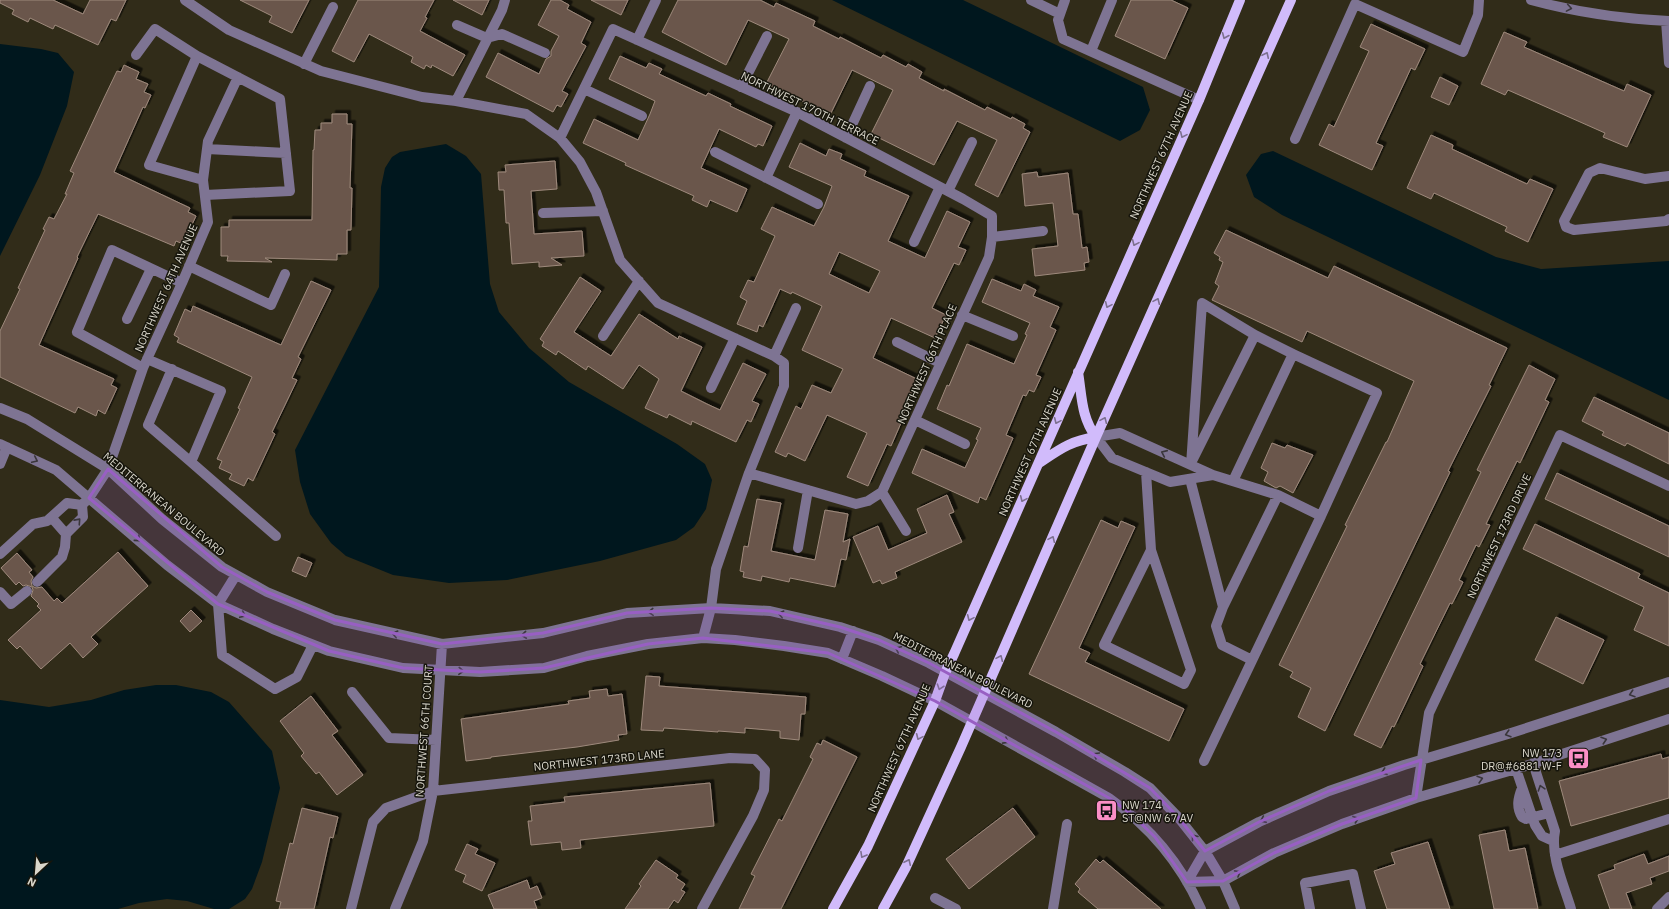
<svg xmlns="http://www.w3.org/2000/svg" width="1669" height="909" font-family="'IBM Plex Sans',sans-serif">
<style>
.water{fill:#00171e}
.building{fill:#6a574b;stroke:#9e897c;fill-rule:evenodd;filter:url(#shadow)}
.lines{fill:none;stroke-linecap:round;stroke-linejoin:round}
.minor{stroke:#7e7493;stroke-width:10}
.major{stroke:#d1bbfb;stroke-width:10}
.oneway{stroke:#3a363b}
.oneway2{stroke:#7d708f}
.marked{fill:#985fc3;fill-opacity:0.2;stroke:#985fc3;stroke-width:3;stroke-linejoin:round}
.labels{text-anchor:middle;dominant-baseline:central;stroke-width:3;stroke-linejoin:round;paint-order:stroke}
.street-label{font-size:11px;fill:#dad7cb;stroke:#16150c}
.poi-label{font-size:11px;fill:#dad7cb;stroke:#16150c;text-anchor:end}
</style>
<defs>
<filter id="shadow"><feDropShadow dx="3.5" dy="-3.5" stdDeviation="0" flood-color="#0009"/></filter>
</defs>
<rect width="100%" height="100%" fill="#312c19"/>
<path class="water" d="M832,0H963L1143,87L1150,110L1140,130L1120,141Z
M0,44L41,49L58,53L74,72L67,106L40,175L0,256Z
M446,144L466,156L481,174L490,284L499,312L529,348L569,382L677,444L705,464L712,480L706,509L694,527L676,540L600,561L507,580L449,583L393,575L346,556L331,543L310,514L300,482L295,450L379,287L381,187L385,168L392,157L400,152Z
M1273,151L1496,257L1541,269L1669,261V400L1282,215L1254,197L1246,175L1261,154Z
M156,685H176L211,692L229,702L272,751L280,788L262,862L252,889L245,899L229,909H214L187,901L167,899L139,903L118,909H0V700L49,707L91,700L124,690Z"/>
<path class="building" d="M0,0H53L83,14L90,0H126L116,21L111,19L98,45L55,25L53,29L30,18L28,22L12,14L14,10L0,3Z
M240,0H309L292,33L269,22L272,16Z
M358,0H434L425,17L427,18L420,31L465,55L453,76L432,65L431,68L426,65L424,69L411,62L413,57L369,34L354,62L332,51Z
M453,0H489L482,15Z
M551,0H560L569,5L567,9L591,22L581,43L586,46L562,91L568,94L561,107L557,105L553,112L486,77L498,53L539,74L546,59L551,56V51L559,36L538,25Z
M591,0H628L621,15Z
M678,0H760L774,7L776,3L815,21L813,26L839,39L840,37L881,58L883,55L906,67L908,64L922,72L919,78L944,91V89L985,110L987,107L1011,119L1012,117L1025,124L1023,128L1030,132L998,197L975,185L997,140L957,121L934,165L871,134L893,90L852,70L830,115L766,84L789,39L748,20L726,65L662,32Z
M1131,0H1171L1188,8L1165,59L1115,36Z
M1371,24L1425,49L1415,70L1411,68L1376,143L1383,146L1372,170L1319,145L1329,124L1334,127L1369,51L1360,47Z
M1504,32L1527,42L1524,47L1624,91L1627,84L1651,95L1627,147L1603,137L1605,133L1508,90L1505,95L1481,84Z
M620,56L646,68L649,63L662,69L659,74L706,96L708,93L731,104L730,106L772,126L763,146L758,144L756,147L719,129L701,168L747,189L737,212L710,200L707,207L692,200L694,196L625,165L626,163L583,143L594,119L638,140L650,114L655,101L609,79Z
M124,65L139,72L136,79L148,84L144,92L151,95L145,108L143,107L114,172L190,208L188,212L196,216L183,244L176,241L174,246L98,214L77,257L78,258L39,345L114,379L111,385L117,388L105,414L98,410L96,416L78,407L75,413L0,377V331L20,289L18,288L45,230L43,229L49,217L54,219L67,194H65L74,173L70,171L104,98L117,71L121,72Z
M1440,77L1458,86L1449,105L1431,97Z
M332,114H347V124H352L350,188H352L351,230H347V254H337V260L265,258L272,262L227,261L228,256H221V227H229V220H312L313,150H314L315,130H321V123H332Z
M1431,135L1453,145L1452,149L1527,184L1530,179L1553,189L1528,242L1505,231L1507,227L1434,193L1431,199L1407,188Z
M800,143L826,156L829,149L842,154L840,159L866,171L864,176L909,196L888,241L925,258L947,211L970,222L958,247L966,250L959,265L954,263L932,308L946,315L935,338L891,318L873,358L919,380L899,423H901L891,446L887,444L868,486L847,477L867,433L827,415L805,461L788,453L786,457L775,452L796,406L801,409L812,385L831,393L843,369L802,350L822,306L792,292L791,294L780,289L763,327L759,325L757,332L737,324L747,301L740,297L748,280L754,282L775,236L761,229L772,207L814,226L824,207L832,186L789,167ZM839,252L880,271L869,293L829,274Z
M555,161L557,189L531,191L534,234L582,231L584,256L551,258L562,265L539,267V262L512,264L509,223H506L504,190H499L498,172H506L505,165Z
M1037,172L1038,177L1068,173L1073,214H1078L1082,248L1087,247L1089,262L1084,263L1085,270L1035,276L1032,249L1058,246L1053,203L1025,206L1022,174Z
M1226,230L1328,278L1334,266L1507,348L1489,385L1491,386L1448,471L1450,472L1325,731L1298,717L1311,688L1290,677L1293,672L1279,665L1347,526L1345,525L1386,442H1387L1414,381L1307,331L1302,342L1212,300L1219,286L1215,283L1223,262L1219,260L1220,257L1214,253Z
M580,277L601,291L574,332L611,356L639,314L678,339L679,336L702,347L681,391L707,404L720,410L743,363L766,374L752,401L759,404L751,422L747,420L736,442L692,421L691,425L669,414L667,418L645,408L659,379L639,365L623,389L588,366L586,370L558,351L556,355L542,346L544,342L540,339Z
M992,279L1021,291L1024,284L1036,290L1033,296L1059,307L1050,327L1056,330L1036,375L1041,377L1034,392L1029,390L1026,396L1023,395L1006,435L1013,438L986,500L980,497L978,503L912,473L922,449L965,468L978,440L976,439L981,428L937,409L947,385L949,386L967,344L1014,364L1027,335L1025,334L1030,323L982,302Z
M311,281L331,290L298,357L301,359L292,378L297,380L272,432L275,434L253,481L248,478L244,486L229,479L232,474L219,468L222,461L217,459L240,409L238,408L252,377L177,342L179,338L174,335L185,309L191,312L193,306L281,345Z
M1529,365L1555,379L1545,400L1549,402L1520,463L1517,461L1486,524L1490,525L1479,547L1476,545L1459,580L1463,582L1452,604L1450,603L1420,664L1423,666L1405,704L1394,727L1392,726L1381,748L1354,735L1481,472L1477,470Z
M1594,397L1669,433V464L1627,443L1625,446L1602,435L1604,432L1582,421Z
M1272,443L1285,448L1287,445L1313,455L1293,493L1280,486L1276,488L1264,481L1268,472L1261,468Z
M1557,473L1669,526V557L1545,499Z
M947,495L954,512L949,514L962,542L895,572L897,578L882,584L880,580L873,583L853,537L878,526L888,550L927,533L917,509Z
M757,499L781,503L771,551L815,560L825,510L848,514L843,542L850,539L846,560L841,559L835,587L790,578L789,582L762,576L761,581L743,577L744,572L740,571L744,546L748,547Z
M1101,520L1118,528L1121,521L1135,527L1079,648L1090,653L1085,662L1184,709L1169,741L1029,674Z
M1535,524L1640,574L1638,578L1669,593V646L1634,630L1644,607L1523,549Z
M118,552L148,586L91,637L98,644L83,658L70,643L41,669L20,646L17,649L8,640L41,610L37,606L39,604L31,596L33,590L32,587L26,585L23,586L19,582L16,585L1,568L17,553L32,570L29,572L33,577L31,581L32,586L36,588L42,587L54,601L57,598L62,603Z
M298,557L312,563L306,577L292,571Z
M191,610L202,621L190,632L180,621Z
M1556,617L1604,640L1583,684L1535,660Z
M646,676L660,677L659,686L806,697L805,714H801L799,740L780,738V731L745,728V733L718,731V732L664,728L663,731L641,730Z
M607,689L608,696L622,694L627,734L618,735L619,740L577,747L491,757V758L466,761L461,719L569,704L568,701L590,698L589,691Z
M311,696L338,731L332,735L363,775L337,795L319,772L316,774L301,756L304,753L280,721Z
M823,740L857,757L781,909H739L755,876L751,874L779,819L782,821L813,759L810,757L817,743L821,745Z
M1661,754L1662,759L1669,757V798L1571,826L1559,781Z
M710,783L714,826L580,840L581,848L562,850L561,842L531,845L528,821H532L530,806L565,802L564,797Z
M302,808L338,817L333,838L330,837L314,909H279L281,902L276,901L290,843L293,844Z
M1013,808L1035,837L969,889L946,859Z
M1505,830L1509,851L1525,848L1538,909H1494L1479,835Z
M1428,842L1450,909H1387L1374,871L1395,864L1391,853Z
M467,844L478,849L475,854L495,863L482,891L463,882L466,875L455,870Z
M1644,854L1648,864L1669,856V871L1650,878L1652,884L1626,893L1632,909H1610L1598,875L1615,869L1614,865Z
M1096,859L1100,863L1103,860L1161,909H1098L1078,892L1080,889L1075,884Z
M656,860L678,875L676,878L685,884L681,890L685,892L678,903L674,900L668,909H625L641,886L639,884Z
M527,880L530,889L537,886L542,898L534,901L537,909H494L488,895Z"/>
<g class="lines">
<path class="minor" d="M185,0L229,30L321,71L422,97L456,101L526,114L560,138L580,162L596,192L620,260L658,303L774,356L784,363V386L749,473L716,569L711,608L703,638
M1031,0L1060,14
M1065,0L1058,20L1063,39L1199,100
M1531,0C1575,12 1623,19 1669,21
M1666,21L1669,63
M457,25L487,38L502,34L545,53
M637,40L656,0
M1091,51L1112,0
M136,55L155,29L197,56L280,99L290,191L205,195
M304,64L333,7
M741,87L767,36
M584,89L642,116
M456,101L502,10L505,0
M560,138L613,29L797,112L963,199L992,216V237L989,257L882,492L868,501L856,504L749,473
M846,138L870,86
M1295,139L1355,4L1463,52L1478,15L1479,0
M207,149L286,153
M715,152L818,204
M1669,176L1645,179L1600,168L1589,173L1564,221L1566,227L1574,230L1666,221L1669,219
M766,178L797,112
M203,180L208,141L238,77
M948,191L972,142
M543,213L603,211
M992,237L1043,231
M914,242L940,187
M189,266L271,305L285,274
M962,315L1013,336
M127,319L151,269
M603,336L639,281
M897,342L940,363
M774,356L796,308
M147,359L221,391L191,462L276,536
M143,368L77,332L112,250L182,283
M172,369L148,425L191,462
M711,388L735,338
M0,408L27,419L108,469L162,519L222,567L267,592L335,620L442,644L543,633L627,613L711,608L770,611L840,627L879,640L929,663L1056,732L1125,772L1150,788L1178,817L1205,851L1223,881L1235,909
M915,420L965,444
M0,444L56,470L167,565L218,604L273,629L329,651L403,668L480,672L544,668L587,656L648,644L703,638L735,640L784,646L828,653L882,676L935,701L1109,798C1149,826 1181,864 1201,909
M1193,459L1255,335L1293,354
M0,464L7,447
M1191,465L1202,303L1255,335
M1146,472L1151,550L1191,670L1184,684L1104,645L1151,550
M1190,479L1223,607
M1233,481L1293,354L1377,393L1321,516
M882,492L906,531
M82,505L89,498L108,469L143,368L182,283L208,222L203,180L149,165L197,56
M52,518L66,534
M798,548L808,490
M0,554L33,524L47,521L67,503L82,505
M236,575L218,604L222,655L275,689L297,677L313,645
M37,582L62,557L65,547L66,534L83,517L82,505
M0,592L11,604L27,591
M842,659L853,631
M1252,660L1222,645L1216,626L1223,607L1278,495
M352,692L389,738L436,740
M1204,761L1321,516L1278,495L1213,475L1120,433L1096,437L1112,458L1170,482L1213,475
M1533,763L1555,831C1550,856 1564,885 1571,909
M1516,769L1535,825L1542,836L1553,841
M1522,788C1518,798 1516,807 1522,817L1526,819L1549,813
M1416,798L1429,713L1560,435L1669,486
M1555,855L1669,819
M1187,882L1205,851L1259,822L1329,791L1404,765L1508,734L1669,682
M1187,882L1223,881L1274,853L1342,824L1416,798L1516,769L1669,719
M935,898L956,909
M351,909L373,822L386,808L433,791L730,758L755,759L765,770L764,790L753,816L702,909
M395,909L423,841L433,791L442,644
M1053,909L1067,824
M1310,909L1305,883L1353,874L1361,909
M1657,909L1669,897"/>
<path class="major" d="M1039,463C1060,449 1070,441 1096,437C1081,417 1082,396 1078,372
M833,909L868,846L917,740L935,701L945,673L954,654L1199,100L1240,0
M883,909L906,867L961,747L1096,437L1291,0"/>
</g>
<defs><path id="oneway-chevron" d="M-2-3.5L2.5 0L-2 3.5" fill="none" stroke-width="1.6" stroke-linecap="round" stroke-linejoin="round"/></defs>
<g class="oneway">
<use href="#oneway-chevron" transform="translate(1569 8) rotate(10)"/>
<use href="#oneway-chevron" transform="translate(1164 453) rotate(-156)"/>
<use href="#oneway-chevron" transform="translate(35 460) rotate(25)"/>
<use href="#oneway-chevron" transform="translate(78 521) rotate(-48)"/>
<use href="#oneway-chevron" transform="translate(138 539) rotate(41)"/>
<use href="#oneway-chevron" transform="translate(651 612) rotate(177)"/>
<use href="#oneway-chevron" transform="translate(781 614) rotate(-167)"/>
<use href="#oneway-chevron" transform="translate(243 615) rotate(25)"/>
<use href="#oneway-chevron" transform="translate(395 634) rotate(-167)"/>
<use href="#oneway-chevron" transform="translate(524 635) rotate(174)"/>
<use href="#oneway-chevron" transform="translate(898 649) rotate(-155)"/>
<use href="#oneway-chevron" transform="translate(461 671) rotate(3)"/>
<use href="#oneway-chevron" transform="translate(1632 694) rotate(162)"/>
<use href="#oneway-chevron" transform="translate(1508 734) rotate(163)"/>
<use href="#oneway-chevron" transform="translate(1604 740) rotate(-18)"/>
<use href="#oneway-chevron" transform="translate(1006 741) rotate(28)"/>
<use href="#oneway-chevron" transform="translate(1096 755) rotate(-150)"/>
<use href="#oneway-chevron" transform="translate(1384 772) rotate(160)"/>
<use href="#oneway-chevron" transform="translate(1480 779) rotate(-16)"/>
<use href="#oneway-chevron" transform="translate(1541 788) rotate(-108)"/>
<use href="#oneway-chevron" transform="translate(1356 819) rotate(-20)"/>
<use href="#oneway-chevron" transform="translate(1263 820) rotate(156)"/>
<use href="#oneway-chevron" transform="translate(1194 837) rotate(-128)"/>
<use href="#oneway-chevron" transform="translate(1238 873) rotate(-29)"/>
</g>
<g class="oneway2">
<use href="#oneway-chevron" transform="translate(1225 36) rotate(113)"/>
<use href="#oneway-chevron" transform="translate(1266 55) rotate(-65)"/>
<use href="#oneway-chevron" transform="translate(1183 135) rotate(114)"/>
<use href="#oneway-chevron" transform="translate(1135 243) rotate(114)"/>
<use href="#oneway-chevron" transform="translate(1157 301) rotate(-66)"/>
<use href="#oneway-chevron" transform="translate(1108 305) rotate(114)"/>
<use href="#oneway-chevron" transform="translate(1104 420) rotate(-66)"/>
<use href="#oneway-chevron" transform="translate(1057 421) rotate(114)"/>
<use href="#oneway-chevron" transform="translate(1023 499) rotate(114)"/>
<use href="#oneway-chevron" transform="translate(1052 539) rotate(-66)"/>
<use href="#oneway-chevron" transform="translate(970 618) rotate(114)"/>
<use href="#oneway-chevron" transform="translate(1000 658) rotate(-66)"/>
<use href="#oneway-chevron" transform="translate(940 687) rotate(109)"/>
<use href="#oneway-chevron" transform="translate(919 737) rotate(114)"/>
<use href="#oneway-chevron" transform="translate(863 855) rotate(119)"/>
<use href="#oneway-chevron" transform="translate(908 862) rotate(-65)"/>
</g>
<path class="marked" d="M108,469L222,567L267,592L335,620L442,644L543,633L627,613L711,608L770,611L840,627L879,640L929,663L1056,732L1150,788L1178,817L1205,851L1259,822L1329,791L1421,760L1416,798L1342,824L1274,853L1223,881L1187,882L1155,837L1130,813L1109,798L935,701L828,653L703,638L648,644L544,668L480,672L403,668L329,651L218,604L89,498Z"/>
<defs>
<symbol id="bus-square" viewBox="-11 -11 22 22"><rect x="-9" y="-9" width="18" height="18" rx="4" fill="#fb8fc6" stroke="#16150c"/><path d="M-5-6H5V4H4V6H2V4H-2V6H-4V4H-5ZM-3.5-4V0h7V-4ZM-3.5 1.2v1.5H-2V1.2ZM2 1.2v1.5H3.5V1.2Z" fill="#111"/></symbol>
</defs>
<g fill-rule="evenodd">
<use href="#bus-square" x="1566" y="746" width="25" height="25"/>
<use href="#bus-square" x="1094" y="798" width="25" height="25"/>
</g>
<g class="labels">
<g class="street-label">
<text transform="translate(810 108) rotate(26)">NORTHWEST 17OTH TERRACE</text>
<text transform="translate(1161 155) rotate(-66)">NORTHWEST 67TH AVENUE</text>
<text transform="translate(166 288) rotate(-66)">NORTHWEST 64TH AVENUE</text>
<text transform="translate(927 364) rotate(-66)">NORTHWEST 66TH PLACE</text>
<text transform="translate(1030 452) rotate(-66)">NORTHWEST 67TH AVENUE</text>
<text transform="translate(164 504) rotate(40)">MEDITERRANEAN BOULEVARD</text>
<text transform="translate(1499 536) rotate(-65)">NORTHWEST 173RD DRIVE</text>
<text transform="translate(963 670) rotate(27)">MEDITERRANEAN BOULEVARD</text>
<text transform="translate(424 731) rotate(-86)">NORTHWEST 66TH COURT</text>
<text transform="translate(899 748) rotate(-66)">NORTHWEST 67TH AVENUE</text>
<text transform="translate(599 760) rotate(-6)">NORTHWEST 173RD LANE</text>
</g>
<g class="poi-label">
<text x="1562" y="753">NW 173<tspan x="1562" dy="13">DR@#6881 W-F</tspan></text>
<text x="1122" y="805" text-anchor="start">NW 174<tspan x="1122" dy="13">ST@NW 67 AV</tspan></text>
</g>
</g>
<g transform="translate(36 873) rotate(206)" stroke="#16150c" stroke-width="3" paint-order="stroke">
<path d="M0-3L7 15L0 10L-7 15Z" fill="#dad7cb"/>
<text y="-6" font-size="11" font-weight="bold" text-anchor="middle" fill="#dad7cb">N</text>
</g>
</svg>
